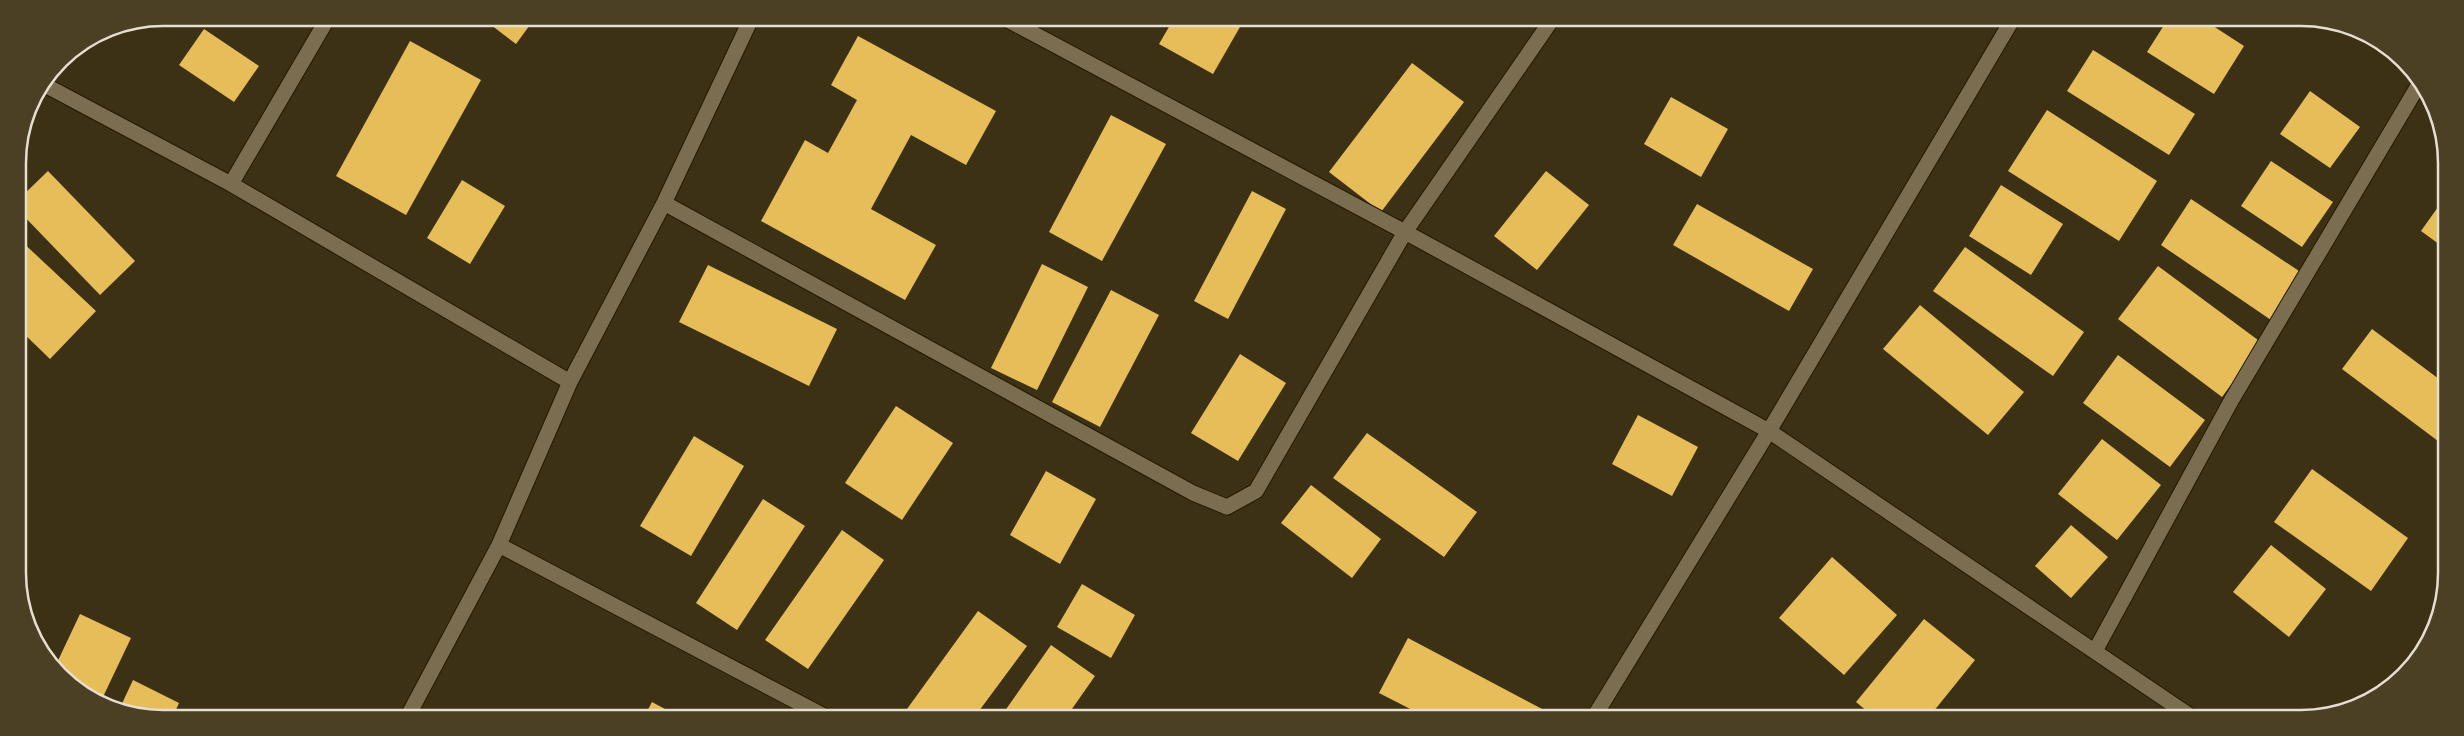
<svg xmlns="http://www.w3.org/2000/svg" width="2464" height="736" font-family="Signika,sans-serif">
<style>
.building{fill:#e6bd59}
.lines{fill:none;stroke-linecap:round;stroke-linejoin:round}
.minor-casing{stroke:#241900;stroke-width:17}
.minor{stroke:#7b6e50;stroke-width:15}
.rim{fill:none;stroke:#e6dfce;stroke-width:2.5}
</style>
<rect width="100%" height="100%" fill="#3d3115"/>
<path class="building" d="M482,18H535L516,44Z
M1173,20H1244L1213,74L1159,44Z
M2166,22H2207L2244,46L2214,94L2147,52Z
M204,29L259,66L234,102L179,65Z
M858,36L996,111L966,165L911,135L871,209L936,245L905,300L761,221L805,140L828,153L857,100L831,85Z
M410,41L481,80L406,215L336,176Z
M2093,50L2195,114L2169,155L2067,91Z
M1412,63L1464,102L1381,212L1329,172Z
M2310,91L2360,127L2330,168L2280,134Z
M1671,97L1728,129L1701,177L1644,144Z
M2047,110L2157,181L2119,241L2008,171Z
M1111,115L1166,144L1102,261L1049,232Z
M2271,161L2333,202L2302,247L2241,206Z
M48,171L135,261L100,295L18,210V200Z
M1546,171L1589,205L1537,270L1494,236Z
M462,180L505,206L470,264L427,238Z
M2001,185L2063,224L2031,275L1969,236Z
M1252,191L1286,209L1228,319L1194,301Z
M2191,199L2302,273L2271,320L2161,245Z
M2443,200V247L2421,231Z
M1697,204L1813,269L1789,311L1673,245Z
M18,238L96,311L50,359L19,329Z
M1965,247L2084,332L2053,376L1933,291Z
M1042,264L1088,287L1037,390L991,368Z
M708,265L837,329L809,386L679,322Z
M2158,266L2262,343L2222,397L2118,319Z
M1111,290L1159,315L1100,427L1052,402Z
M1920,305L2024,392L1988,435L1883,349Z
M2372,329L2443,382L2442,444L2342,369Z
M1240,354L1286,383L1238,461L1191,433Z
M2118,355L2205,420L2170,467L2083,403Z
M896,406L953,443L902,520L845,483Z
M1638,415L1698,447L1672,496L1612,464Z
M1367,433L1477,512L1444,557L1333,478Z
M694,436L744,466L691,556L640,526Z
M2102,439L2161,485L2117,540L2058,494Z
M2312,469L2408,538L2371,591L2274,522Z
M1046,471L1096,499L1060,564L1010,535Z
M1311,485L1381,539L1352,578L1281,523Z
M763,499L805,526L737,630L696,603Z
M2071,525L2108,557L2071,598L2035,566Z
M842,530L884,560L808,669L765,640Z
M2271,545L2326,589L2289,637L2233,592Z
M1832,557L1897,615L1844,675L1779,618Z
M1082,584L1135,615L1111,658L1057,627Z
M2442,604V610L2435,626L2428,621Z
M978,611L1027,646L976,715H916L907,709Z
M80,614L131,638L102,699L54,669Z
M1924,619L1975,660L1929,717H1874L1856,702Z
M1408,638L1544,710L1540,717L1424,716L1379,693Z
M1051,645L1095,676L1067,716L1002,715Z
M133,680L179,703L174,714H126L119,710Z
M652,702L676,715H645Z"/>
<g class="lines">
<defs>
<path id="minor" d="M1006,19L1405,232L1769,431L2193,718
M43,84L231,184L570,382
M231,184L328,18
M664,203L1193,493L1227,507L1256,491L1405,232L1551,21
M499,545L822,715
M2095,651L2231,401L2418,86
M409,714L499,545L570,382L664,203L751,19
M1594,717L1769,431L2011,22"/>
</defs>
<use href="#minor" class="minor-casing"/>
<use href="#minor" class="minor"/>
</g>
<path d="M0 0H2464V736H0ZM163 26H2301A137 137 0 0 1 2438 163V573A137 137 0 0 1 2301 710H163A137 137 0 0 1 26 573V163A137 137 0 0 1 163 26Z" fill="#4b3f24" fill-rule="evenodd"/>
<path class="rim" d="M163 26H2301A137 137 0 0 1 2438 163V573A137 137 0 0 1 2301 710H163A137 137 0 0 1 26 573V163A137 137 0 0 1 163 26Z"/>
</svg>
